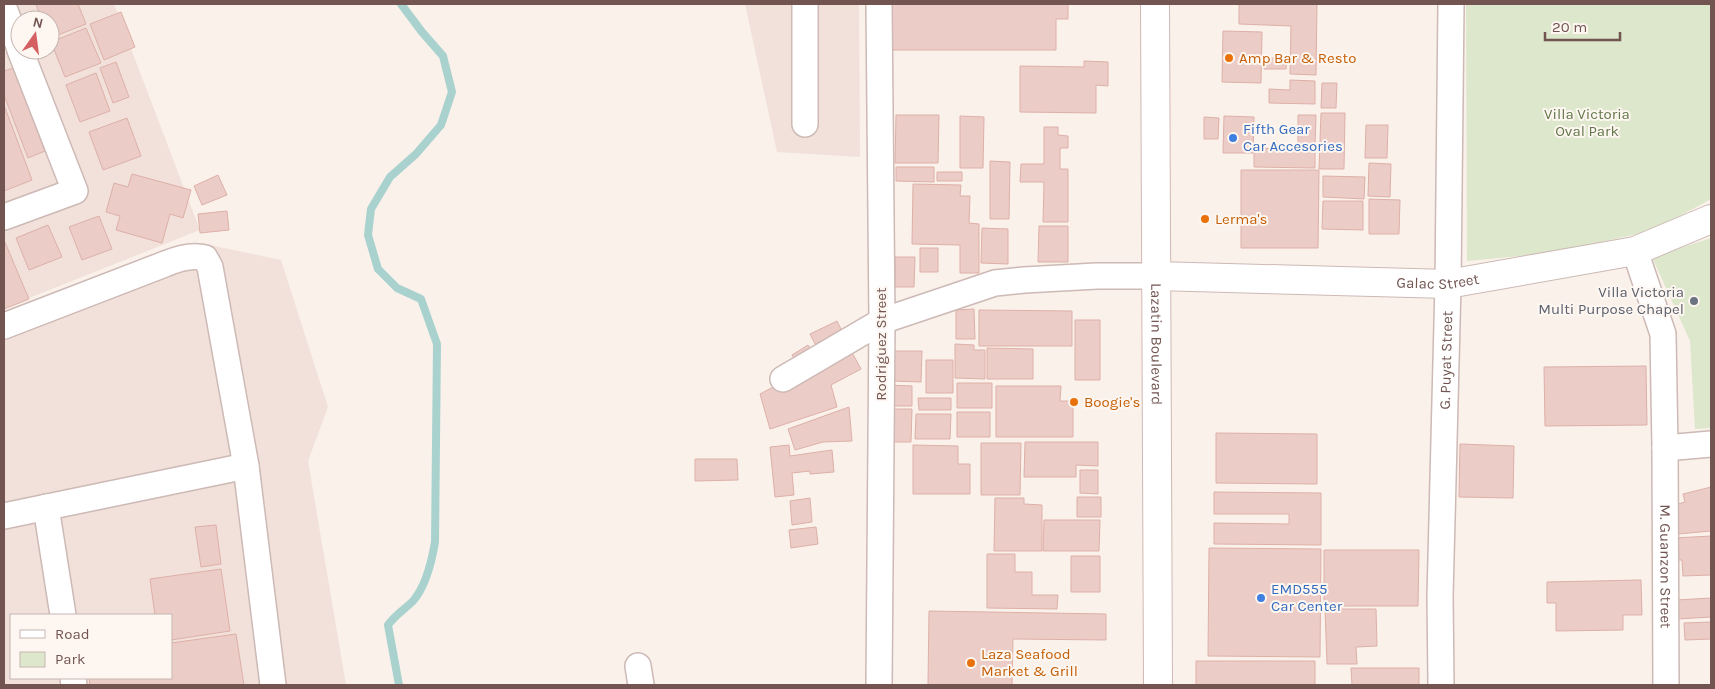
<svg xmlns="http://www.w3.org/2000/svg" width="1715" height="689" font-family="Karla,sans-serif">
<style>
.residential{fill:#f1e1da;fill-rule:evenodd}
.green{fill:#dde7cb}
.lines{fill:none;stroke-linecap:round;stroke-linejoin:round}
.stream{stroke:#a9d2cf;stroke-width:8}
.building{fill:#ecccc6;stroke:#ddb0a8}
.minor-casing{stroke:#cdb9b5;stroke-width:28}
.tertiary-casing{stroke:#cdb9b5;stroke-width:30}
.secondary-casing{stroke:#d0b8b3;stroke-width:30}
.minor{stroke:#fff;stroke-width:25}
.tertiary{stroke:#fff;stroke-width:28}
.secondary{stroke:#fff;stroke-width:28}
.food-dot{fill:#e8710a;stroke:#fdf6f1;stroke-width:2}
.shop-dot{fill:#3f7fe0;stroke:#fdf6f1;stroke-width:2}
.worship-dot{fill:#6b7280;stroke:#fdf6f1;stroke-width:2}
.labels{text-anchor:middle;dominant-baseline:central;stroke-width:4;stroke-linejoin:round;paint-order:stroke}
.food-label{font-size:15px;fill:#c56008;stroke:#fdf6f1;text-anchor:start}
.park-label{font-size:15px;fill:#62774a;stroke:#fdf6f1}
.shop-label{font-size:15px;fill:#366cbe;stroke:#fdf6f1;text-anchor:start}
.street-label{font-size:15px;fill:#725551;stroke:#fdf6f1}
.worship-label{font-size:15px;fill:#5b616d;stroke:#fdf6f1;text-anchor:end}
</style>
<rect width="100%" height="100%" fill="#faf1eb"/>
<path class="residential" d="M4,4H114L200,230L4,308ZM20,20H50V50H20Z
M745,4H859L860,157L777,152Z
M190,245H210L281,260L328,407L308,461L346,685H4V315ZM11,615H171V678H11Z"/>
<path class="green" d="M1466,4H1711V199L1652,231L1586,245L1531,255L1467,261Z
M1711,238V428L1695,429L1690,341L1652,257Z"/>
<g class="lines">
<path class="stream" d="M399,685L388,625C397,613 404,610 413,601C426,586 432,560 435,542L437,344L421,299L397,288L378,269L368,235L371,209L390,177L416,154L441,125L452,92L443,56L422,32L401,4"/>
</g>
<path class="building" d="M36,4H78L86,24L50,38V20H42Z
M890,4H1068V19H1056V50H890Z
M1239,4H1317L1316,75L1290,74L1291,26L1239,24Z
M121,12L135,47L104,60L90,24Z
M86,28L101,63L65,77L51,42Z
M1223,31L1262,32L1261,83L1222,82Z
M1265,58H1287L1286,69H1264Z
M1084,61L1108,62V86L1096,85V113L1020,112V66L1084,67Z
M116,62L129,97L113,103L100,68Z
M14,68L45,151L28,158L4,95V71Z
M96,73L110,111L80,122L66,85Z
M1290,80L1315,81V104L1269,103V89L1290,90Z
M1322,83H1337L1336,108H1321Z
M4,105L32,180L4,191Z
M1321,113H1345L1344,169H1319Z
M896,115H939L938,163H895Z
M1298,115H1316L1315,145H1298Z
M960,116L984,117L983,168H960Z
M1224,116L1254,117L1253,153H1223Z
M1204,117L1219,118L1218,139H1204Z
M127,118L141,156L103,170L89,132Z
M1366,125H1388L1387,158H1365Z
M1044,127H1058V135L1068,136V148H1060V169H1068V222H1043L1044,182H1020L1021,164H1044Z
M1254,148L1315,150V168L1254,167Z
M990,161L1010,162L1009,219H990Z
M1369,163L1391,164L1390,197L1368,196Z
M896,167H934V182L896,181Z
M1241,170H1319L1318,248H1241Z
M937,172H962V181H937Z
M132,174L191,190L183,218L170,214L162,243L116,230L120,216L106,212L114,183L128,187Z
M218,175L227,195L202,205L194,186Z
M1323,176L1365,177L1364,199L1323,197Z
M913,184L961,185L960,196H970L969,223L979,224V273H960V245L912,244Z
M1369,199L1400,200L1399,234H1369Z
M1323,201H1363V230L1322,229Z
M227,211L229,230L200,233L198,214Z
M99,216L112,249L82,260L69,227Z
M48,225L62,257L29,270L16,238Z
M1039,226H1068V262H1038Z
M982,228L1008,229V264L981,263Z
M4,240L29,299L4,309Z
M920,248H938V272H920Z
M895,257H915L914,287H895Z
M974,309L975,339H956V310Z
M979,310L1072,311V346H979Z
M1075,320H1100V380H1075Z
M837,321L847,341L820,354L810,334Z
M955,344L974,345V350H985V379L955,378Z
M808,345L815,356L799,367L792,355Z
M849,347L861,369L831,385L837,407L770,429L760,394Z
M987,348L1033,349V379H987Z
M891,351H922L921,382L891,381Z
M926,360H953V393H926Z
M1646,366L1647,425L1545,426L1544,367Z
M957,383H992V408H957Z
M884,385L912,386V406H884Z
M996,386H1061L1060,401H1073V437H996Z
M918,398H951V410H919Z
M849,407L852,441L823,442L795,450L788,429Z
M885,409H912L911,442H885Z
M957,412H990V437H957Z
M916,414H951L950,439H915Z
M1216,433L1317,434V484L1216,483Z
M1025,442H1098V466L1076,465V477H1024Z
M981,443H1021L1020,495H981Z
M1460,444L1514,446L1513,498L1459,497Z
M789,445L790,456L832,450L834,472L810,474V471L792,473L794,495L775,497L770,447Z
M913,445L958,446V464H970V494H913Z
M695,459H737L738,480L695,481Z
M1080,470H1098V494L1080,493Z
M1711,487V531L1678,534L1671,506L1685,502L1683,494Z
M1214,492L1321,493V545L1214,544V523L1289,524V514H1214Z
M1077,497H1101V517H1077Z
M810,498L812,522L792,525L790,501Z
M995,498H1024V504L1042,505V551H994Z
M1044,520H1100L1099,551H1043Z
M216,525L221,564L201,567L195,527Z
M816,527L818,544L791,548L789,530Z
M1711,536V575L1683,576L1682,560H1676L1674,538Z
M1209,548L1321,549L1320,657L1208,656Z
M1324,550H1419L1418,606H1324Z
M987,554H1015V572H1032V595H1058L1057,609L987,608Z
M1071,556H1100V592H1071Z
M221,569L230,631L171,640V615H155L150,579Z
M1641,580L1642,615H1623V630L1556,631V603H1547V582Z
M1711,598V617L1677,619L1676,600Z
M1325,609H1376L1377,646L1356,647L1357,664H1327Z
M929,611L1106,614V640L1013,639L1012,685H928Z
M1711,622V639L1685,640L1684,623Z
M236,634L244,685H90L89,678H171V643Z
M1196,661H1315V685H1196Z
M1351,668H1419V685H1352Z"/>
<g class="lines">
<defs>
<g id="minor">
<path d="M805,4V124"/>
<path d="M879,4L882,321L879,685"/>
<path d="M4,8L20,49"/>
<path d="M4,217L75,191L20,50"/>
<path id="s1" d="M1635,251L1663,334L1665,448L1666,685"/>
<path d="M4,326L165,264C177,259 192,254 205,258L210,267L246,466L273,685"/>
<path d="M783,379L882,321L995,283L1024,280L1097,276H1156"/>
<path d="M1665,448L1711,444"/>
<path d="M46,507L63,615"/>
<path d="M4,516L246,466"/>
<path d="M638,666L641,685"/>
<path d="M73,678L74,685"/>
<path id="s2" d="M1441,685L1440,597L1448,284L1451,4"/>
</g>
<g id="tertiary">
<path id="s3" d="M1156,276L1448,284L1635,251L1711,219"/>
</g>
<g id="secondary">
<path id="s4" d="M1155,4L1158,685"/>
</g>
</defs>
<use href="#minor" class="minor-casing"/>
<use href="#tertiary" class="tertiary-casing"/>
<use href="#secondary" class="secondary-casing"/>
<use href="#minor" class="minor"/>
<use href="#tertiary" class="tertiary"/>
<use href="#secondary" class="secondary"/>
</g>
<g class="food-dot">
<circle cx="1229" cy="58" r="5"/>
<circle cx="1205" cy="219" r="5"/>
<circle cx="1074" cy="402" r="5"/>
<circle cx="971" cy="663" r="5"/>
</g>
<g class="shop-dot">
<circle cx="1233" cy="138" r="5"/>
<circle cx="1261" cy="598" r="5"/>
</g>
<circle class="worship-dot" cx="1694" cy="301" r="5"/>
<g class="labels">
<g class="food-label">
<text x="1239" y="58">Amp Bar &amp; Resto</text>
<text x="1215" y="219">Lerma's</text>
<text x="1084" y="402">Boogie's</text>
<text x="981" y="654">Laza Seafood<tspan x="981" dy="17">Market &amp; Grill</tspan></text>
</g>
<g class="park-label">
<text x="1587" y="114">Villa Victoria<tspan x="1587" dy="17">Oval Park</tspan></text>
</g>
<g class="shop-label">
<text x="1243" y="129">Fifth Gear<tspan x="1243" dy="17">Car Accesories</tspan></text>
<text x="1271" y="589">EMD555<tspan x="1271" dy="17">Car Center</tspan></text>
</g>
<g class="street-label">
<text stroke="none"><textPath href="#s3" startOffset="282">Galac Street</textPath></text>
<text transform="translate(881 344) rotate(-90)">Rodriguez Street</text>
<text stroke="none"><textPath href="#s4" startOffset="340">Lazatin Boulevard</textPath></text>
<text stroke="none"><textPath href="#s2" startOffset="325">G. Puyat Street</textPath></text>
<text stroke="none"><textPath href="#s1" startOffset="320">M. Guanzon Street</textPath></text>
</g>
<g class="worship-label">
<text x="1684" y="292">Villa Victoria<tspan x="1684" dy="17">Multi Purpose Chapel</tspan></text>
</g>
</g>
<rect width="1715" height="689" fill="none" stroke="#725551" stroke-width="10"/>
<rect x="10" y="614" width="162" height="65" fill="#fdf6f1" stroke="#c5b6b1"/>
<rect x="20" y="630" width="25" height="8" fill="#ffffff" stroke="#c5b6b1"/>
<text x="55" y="639" font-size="15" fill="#725551">Road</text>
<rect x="20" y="652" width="25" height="15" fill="#dde7cb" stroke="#c5b6b1"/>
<text x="55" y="664" font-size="15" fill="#725551">Park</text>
<g transform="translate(35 35) rotate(14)"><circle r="24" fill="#fdf6f1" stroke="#c5b6b1"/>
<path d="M0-4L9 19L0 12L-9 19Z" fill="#d46062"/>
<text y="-8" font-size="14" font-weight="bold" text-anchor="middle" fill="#725551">N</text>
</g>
<path d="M1545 32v8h75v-8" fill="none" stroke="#725551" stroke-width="2.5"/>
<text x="1552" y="32" font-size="15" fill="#725551" stroke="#fdf6f1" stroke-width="4" paint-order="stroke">20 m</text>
</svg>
